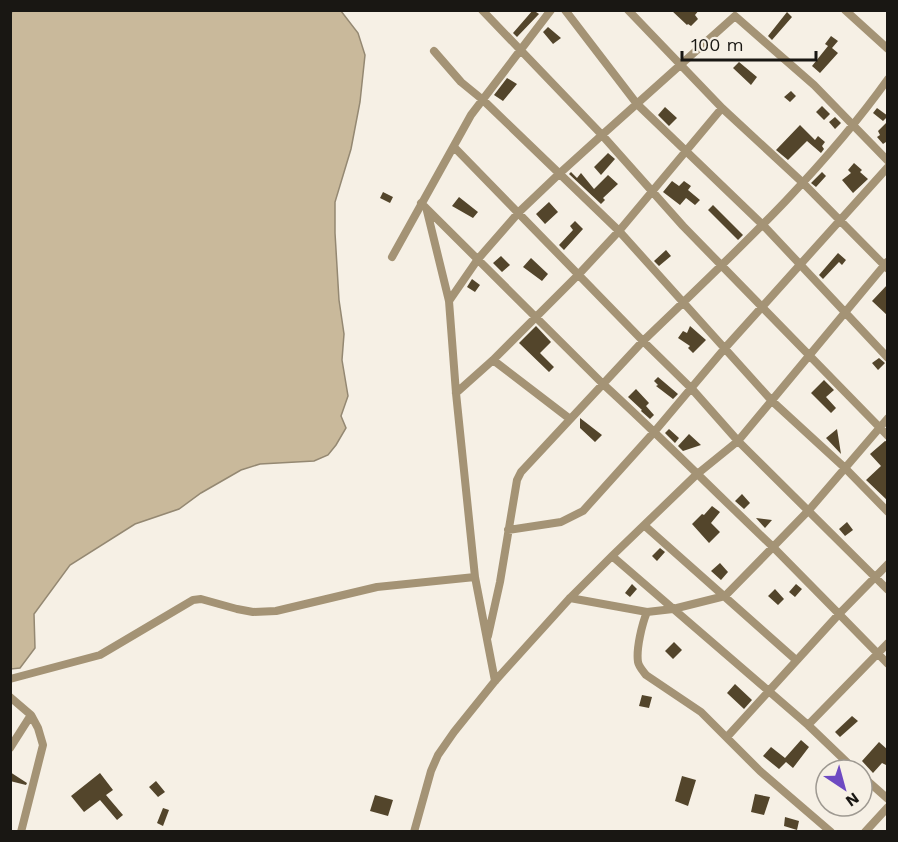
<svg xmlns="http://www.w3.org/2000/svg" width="898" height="842" font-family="'Work Sans',sans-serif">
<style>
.water{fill:#c9b99b;stroke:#948872;stroke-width:1.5}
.building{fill:#53452b}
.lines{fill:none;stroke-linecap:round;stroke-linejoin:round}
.minor{stroke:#a49375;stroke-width:8}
</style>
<rect width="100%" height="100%" fill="#f6f0e5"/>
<path class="water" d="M12,11H341L358,33L365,55L360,102L351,149L335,202V233L339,300L344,334L342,360L348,396L341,416L346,428L336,445L328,455L314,461L260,464L241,470L201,493L179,509L135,524L70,565L34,614L35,648L20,668L11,669L10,18Z"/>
<path class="building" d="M533,10L539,14L517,37L513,33Z
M671,10H699L695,15L698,19L691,26L688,24L687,25Z
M787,12L792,17L772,40L768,36Z
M548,27L561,38L553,44L543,32Z
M831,36L838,41L832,48L838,53L820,73L812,66L828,46L825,44Z
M739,62L757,77L751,85L733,68Z
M507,78L517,84L503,101L494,95Z
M791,91L796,96L790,102L784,97Z
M822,106L830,114L824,120L816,112Z
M665,107L677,118L669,126L658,115Z
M877,108L888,116L883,121L873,113Z
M835,117L841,123L835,129L829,122Z
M888,121V144L886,142L883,144L877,137L880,135L878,131Z
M800,125L815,140L818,136L825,142L822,146L824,149L821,153L807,141L788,160L776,150Z
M608,153L615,159L601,175L594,167Z
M854,163L862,170L860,172L868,179L853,193L842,180L851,173L848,170Z
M571,172L577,178L581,173L594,189L608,175L618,184L603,198L605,200L601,204L569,174Z
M822,172L826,176L816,187L811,183Z
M672,181L679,186L684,181L691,186L688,190L700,200L695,205L686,198L680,205L663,192Z
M383,192L393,197L390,203L380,198Z
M459,197L478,212L473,218L452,206Z
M549,202L558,212L545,224L536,214Z
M713,205L743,235L738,240L708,210Z
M575,221L583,229L564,250L559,245L573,230L570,226Z
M666,250L671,256L659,266L654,261Z
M838,253L846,260L842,265L839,262L823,279L819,275Z
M501,256L510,265L502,272L493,263Z
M531,258L548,274L542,281L523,267Z
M472,279L480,285L475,292L467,287Z
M888,284V316L872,301Z
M536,326L551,342L540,353L554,367L549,372L519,343Z
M690,326L706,340L693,353L688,348L690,346L678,338L683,331L687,333Z
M879,358L885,363L878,370L872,363Z
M658,377L678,394L673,399L656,386L658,385L654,381Z
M824,380L834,390L826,397L836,408L831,413L811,393Z
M636,389L649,403L646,406L654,415L650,419L641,411L643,408L642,410L628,397Z
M580,418L602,435L595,442L580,428Z
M669,429L679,438L675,443L665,433Z
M837,429L841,454L826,438Z
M689,434L701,445L683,451L678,446Z
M885,441L888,442V501L866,480L881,466L870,454Z
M742,494L750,503L744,509L735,501Z
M712,506L720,512L711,523L720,532L709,543L692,524L702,514L704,515Z
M756,518L772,520L765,528Z
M847,522L853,530L845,536L839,529Z
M660,548L665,552L657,561L652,556Z
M720,563L728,572L721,580L711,571Z
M632,584L637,589L630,597L625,593Z
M796,584L802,589L795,597L789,592Z
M775,589L784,599L778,605L768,596Z
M674,642L682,650L673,659L665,651Z
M735,684L752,700L744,709L727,693Z
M642,695L652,697L649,708L639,706Z
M852,716L858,721L840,737L835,732Z
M801,740L809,747L793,768L786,762L779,769L763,756L771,747L785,758Z
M879,742L888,750V766L882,763L873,773L862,761Z
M10,772L27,783L26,785L10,781Z
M100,773L113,790L106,795L123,815L117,820L100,800L84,812L71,796Z
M682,776L696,780L688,806L675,801Z
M156,781L165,792L158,797L149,787Z
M755,794L770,797L764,815L751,812Z
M375,795L393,800L388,816L370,811Z
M163,808L169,810L163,826L157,823Z
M785,817L799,821L797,830L784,826Z"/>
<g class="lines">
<path class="minor" d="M482,10L602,135L560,173L519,212L478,259L449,301L456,393L475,577L495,681
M565,10L637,104L763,225L888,358
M628,10L722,108
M845,10L888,49
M434,51L461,82L483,100L619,231L579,274L493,360L456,393
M454,147L643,341C729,258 818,177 888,79
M888,161L814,85L735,16L602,135L683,226L888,436
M421,203L603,384L521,472L517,480L500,582L488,636
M427,211L449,301
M392,257L471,115L551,10
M888,269L802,182L722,108L619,231L772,401L845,468L888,512
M493,360L570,419
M888,418L809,510L773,547C716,493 661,437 603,384L643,341L692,389L738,441L888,590
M645,526L796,660
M508,530L561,522L583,511L655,431L725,348L888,167
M612,556L808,725L855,770
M570,598L647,612C642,624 636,649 638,662C639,667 643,671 646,675L701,712L760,771L831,832
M647,612L673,609L725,596L773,547L839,614L888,564
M10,679L100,655L193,600L201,599L237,609L253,612L276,611L377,587L475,577
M10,697L31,715
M808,725L888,643
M727,737L839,614L888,664
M10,748L31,715L38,728L43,745L21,832
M862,776L888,799
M414,832L431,771L438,755L454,732L495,681L570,598L612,556L696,475L738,441L887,262
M865,832L888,807"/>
</g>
<rect width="898" height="842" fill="none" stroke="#191713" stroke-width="24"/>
<g transform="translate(844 788) rotate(144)"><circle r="28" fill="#f6f0e5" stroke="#9e9991" stroke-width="1.5"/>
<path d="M0-4.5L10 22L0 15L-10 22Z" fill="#6e4ac2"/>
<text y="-9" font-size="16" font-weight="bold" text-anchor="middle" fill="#191713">N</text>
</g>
<path d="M682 51v9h134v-9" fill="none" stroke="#191713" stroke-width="3"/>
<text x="691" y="51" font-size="18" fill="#191713" stroke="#f6f0e5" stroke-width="4.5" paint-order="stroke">100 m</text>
</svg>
